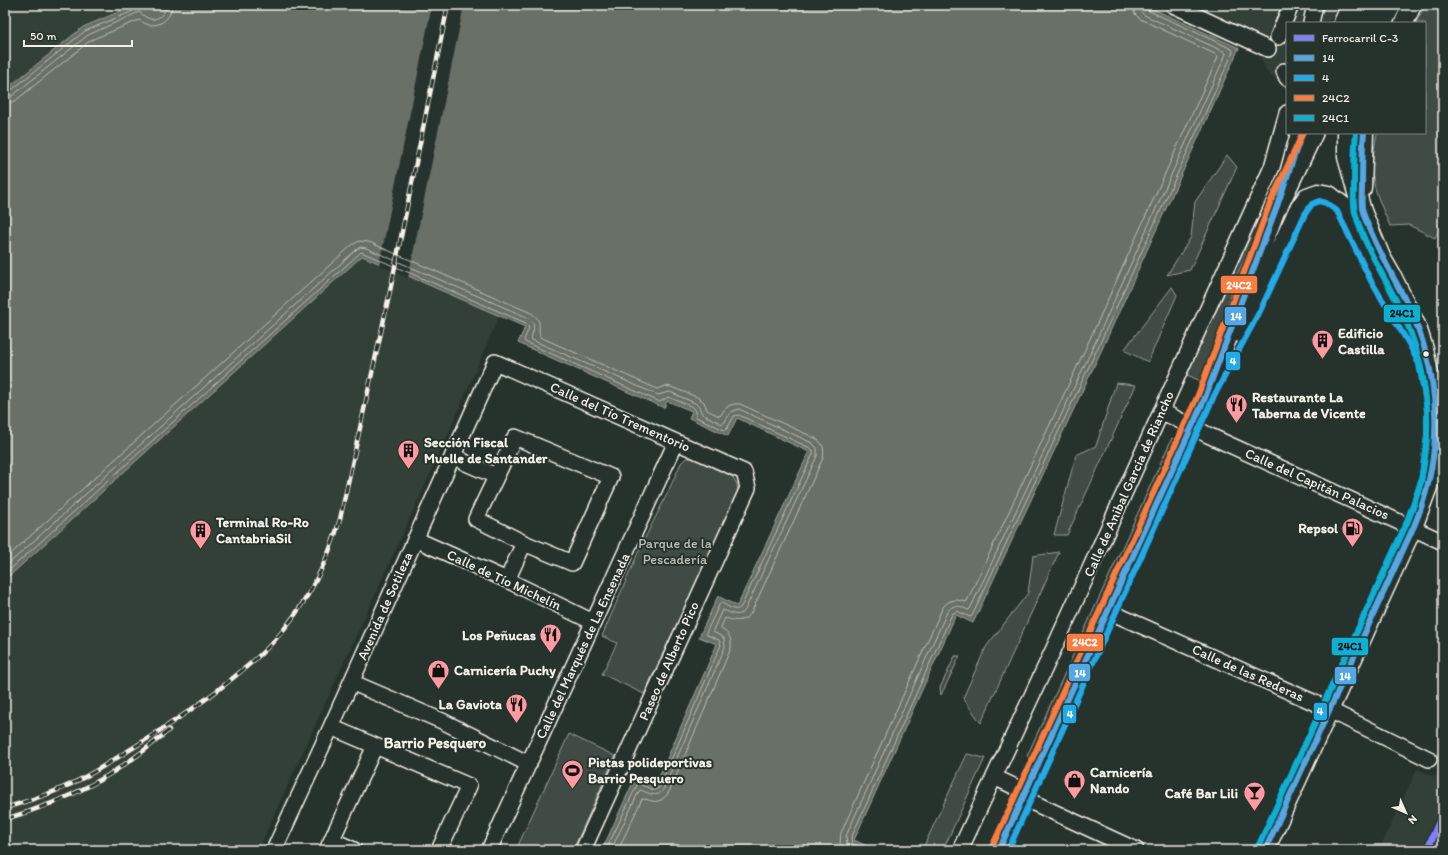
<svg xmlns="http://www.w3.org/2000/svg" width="1448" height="855" font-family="Itim,sans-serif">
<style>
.built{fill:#333f39}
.green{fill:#414b45;stroke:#9a9e96}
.water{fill:#676f68;stroke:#9fa39b}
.pier{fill:#26332d}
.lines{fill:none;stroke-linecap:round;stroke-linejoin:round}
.shore{stroke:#bcbdb5;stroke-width:1}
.minor-casing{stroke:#f4f1e8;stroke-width:18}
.major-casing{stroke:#f4f1e8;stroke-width:21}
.highway-casing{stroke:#f4f1e8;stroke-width:24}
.minor{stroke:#26332d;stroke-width:15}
.major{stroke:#26332d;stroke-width:18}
.highway{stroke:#26332d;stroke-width:21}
.rail-casing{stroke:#f4f1e8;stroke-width:4.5}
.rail{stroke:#26332d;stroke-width:3;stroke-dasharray:9;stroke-linecap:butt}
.bus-1-casing{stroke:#26332d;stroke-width:9}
.bus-2-casing{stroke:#26332d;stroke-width:9}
.bus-3-casing{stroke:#26332d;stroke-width:9}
.bus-4-casing{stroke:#26332d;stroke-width:9}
.bus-1{stroke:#53a7e4;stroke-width:6}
.bus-2{stroke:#20abe8;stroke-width:6}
.bus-3{stroke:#f77d43;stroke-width:6}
.bus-4{stroke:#0dafd3;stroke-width:6}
.rail-1-casing{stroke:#26332d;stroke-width:10}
.rail-1{stroke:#8080ff;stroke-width:7}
.bus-dot{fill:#f4f1e8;stroke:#26332d;stroke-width:1.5}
.labels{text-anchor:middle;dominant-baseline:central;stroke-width:4;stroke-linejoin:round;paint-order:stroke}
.poi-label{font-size:14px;font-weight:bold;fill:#f4f1e8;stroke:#26332d;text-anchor:start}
.street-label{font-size:14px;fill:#f4f1e8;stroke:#26332d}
.park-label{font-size:14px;fill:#bebfb7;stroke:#26332d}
.neighbourhood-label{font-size:15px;font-weight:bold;fill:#f4f1e8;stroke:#26332d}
.line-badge{stroke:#26332d;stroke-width:1.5}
.badge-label{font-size:11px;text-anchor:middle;font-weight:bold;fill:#fff}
.pale-badge-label{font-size:11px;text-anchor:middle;font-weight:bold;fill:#111}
</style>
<rect width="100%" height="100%" fill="#26332d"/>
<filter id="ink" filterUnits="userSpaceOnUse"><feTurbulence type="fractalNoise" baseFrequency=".025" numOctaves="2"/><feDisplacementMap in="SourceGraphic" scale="8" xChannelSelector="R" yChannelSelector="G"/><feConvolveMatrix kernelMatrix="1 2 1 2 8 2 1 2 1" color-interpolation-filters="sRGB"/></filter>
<g filter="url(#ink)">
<path class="built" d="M5,5H135L83,27L5,90Z
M1144,5H1337L1330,23H1287V86L1283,88L1280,83L1267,72L1257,52L1241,44L1239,48Z
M362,256L499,316L442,448L258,850H5V580Z
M1443,765V850H1379L1417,769L1435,777L1437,776Z"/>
<path class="green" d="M1425,5H1443V221L1435,238L1409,225L1390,226C1382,207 1372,188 1372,167C1373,156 1375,144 1377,133H1425V23H1416Z
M1227,155L1237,167L1190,270L1167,275L1191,237L1195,202Z
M1276,176L1280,178L1238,273L1201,381L1187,375L1261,213Z
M1172,287L1177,295L1148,362L1124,350Z
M1116,383L1136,385L1067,535H1054L1076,455L1096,446Z
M1172,438L1175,440L1030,758L1027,756Z
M688,458H692L728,474C735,478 737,483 738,491L676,630L672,634L644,694L602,674L617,643L602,636L641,546L666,496L681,463L685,459Z
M1059,552L981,723L963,698L986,647L1028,593L1033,556Z
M955,656H960L941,695L940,688Z
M569,734L615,756L573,850H516Z
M967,754L985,758L943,850H922Z"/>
<path class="water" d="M135,5L146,6L153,10L159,5H1144L1239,48L1103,347L973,623L956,615L854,840L869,847L868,850H602L635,778L655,786L717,644L699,637L718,596L737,606L809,452L737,418L728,436L689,418L692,411L667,401L664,408L518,343L525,327L362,256L5,580V90L83,27Z"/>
<path class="pier" d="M432,5H464L408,278L379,265Z"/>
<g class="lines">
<path class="shore" d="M5,93L9,92L85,31L133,11L135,8V5
M5,98L12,96L88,35L139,12C142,14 146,18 150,19C159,21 166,12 166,5
M5,104L15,101L91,40L139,20C143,22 146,25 151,25C162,26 172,16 172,5
M5,559L352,245L359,241L369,242L531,313C544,321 537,327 540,337L657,389L665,386L671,387L697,397L704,402L707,410L719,416L721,415C725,407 731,403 740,404L815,438C823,443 825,449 823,458L751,613C743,623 735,621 725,618L721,627V629C729,633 732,639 731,648L670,790C666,797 660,803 652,801C648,800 646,799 642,799L618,850
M5,567L356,250L360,247L366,248L529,318C536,324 534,330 531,337L532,340L658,395L665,393L670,392L695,403L699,407L702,414L722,424L724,423L731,412L739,409L812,443L817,448V456L745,610C738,619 731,612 722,610L713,630V632L724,638L725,647L663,790C657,798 650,794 641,790L639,791L611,850
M5,574L361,252L526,323L529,328L524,340L525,342L660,402L668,397L693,407L696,411V417L724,430L727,429L734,416L739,415L810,448L813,450V454L741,607C735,613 728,606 722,603H720L706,633L707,635L719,640L721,645L659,788L654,790L639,784L637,785L606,850
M844,850L840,843L841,833L942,609C947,600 956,598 965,602L967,601L1089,341L1218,57L1217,55L1140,19L1135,14L1133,5
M855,850L847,844L846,836L947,612C953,603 960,606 968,610L970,609L1095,343L1226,54L1225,52L1144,15L1140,11L1139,5
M865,850L852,843L851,838L952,614L957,611L970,617L972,616L1099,345L1233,52L1232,49L1147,10L1144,8V5"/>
<defs>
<path id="minor" d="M1173,5L1268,49
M1311,23L1315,5
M1278,37L1291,5
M1284,71L1287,78
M1161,411L1208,435L1443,542
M515,437L611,477L572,563L524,543L476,519Z
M453,455L466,463L496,476
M415,539L507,580L593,622
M507,580L524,543
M1108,611L1313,702L1429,759
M351,682L442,721L529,764
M331,727L469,786L439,850
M994,777L1026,792
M1023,798L1136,850
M332,840L354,850
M274,850L331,727L495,362L744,472L748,488L583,850
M327,850L375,746
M489,850L676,442
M960,850L1055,646L1272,167L1287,113"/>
<path id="major" d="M1343,23L1351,5
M1404,23L1412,5
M1362,188L1364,133
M1239,333L1254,306L1298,210L1307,197L1318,193L1329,195L1343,206L1366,254L1397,308
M999,850L1205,398L1282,193
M1265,850L1413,527L1429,484L1435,437V408L1431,383L1424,349L1417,327L1392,276L1381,257L1362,211L1347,157V133"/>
<path id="highway" d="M1363,23L1371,5
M1381,23L1390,5
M1277,206L1312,133"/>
</defs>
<use href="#minor" class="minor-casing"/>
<use href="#major" class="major-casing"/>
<use href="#highway" class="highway-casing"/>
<use href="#minor" class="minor"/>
<use href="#major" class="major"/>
<use href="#highway" class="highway"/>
<defs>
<path id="rail" d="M5,808C31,800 57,792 81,779C100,769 118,757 136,746C164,728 192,710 218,690C243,670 269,650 288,624C313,592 329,557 340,519L389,296L448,5
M5,819C71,800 117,775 169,730"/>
</defs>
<use href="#rail" class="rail-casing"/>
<use href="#rail" class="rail"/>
<defs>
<path id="bus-1" d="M999,850L1205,398L1277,206L1302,133
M1265,850L1414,526C1445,453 1442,373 1406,301C1395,281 1384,261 1374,239C1370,229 1364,219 1362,208C1361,202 1362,194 1362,187C1362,169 1362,151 1364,133"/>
<path id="bus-2" d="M1008,850L1214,396L1261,309L1305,214L1312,204L1319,201L1326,203L1337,211L1371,281L1409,344L1419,364L1427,409V436L1421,482L1406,524L1258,847"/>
<path id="bus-3" d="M992,847L1198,395L1270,203L1303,133"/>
<path id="bus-4" d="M1258,847L1407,523C1437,452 1433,374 1399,306C1384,276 1363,244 1355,212C1353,204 1354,196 1354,188C1354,169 1354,151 1356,133"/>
</defs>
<use href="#bus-1" class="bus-1-casing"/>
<use href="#bus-2" class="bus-2-casing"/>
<use href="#bus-3" class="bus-3-casing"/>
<use href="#bus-4" class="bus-4-casing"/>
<use href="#bus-1" class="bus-1"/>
<use href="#bus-2" class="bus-2"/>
<use href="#bus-3" class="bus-3"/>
<use href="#bus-4" class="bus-4"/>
<defs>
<path id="rail-1" d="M1427,850L1443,813"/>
</defs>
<use href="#rail-1" class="rail-1-casing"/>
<use href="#rail-1" class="rail-1"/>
</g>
</g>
<defs>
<symbol id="building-pin" viewBox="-11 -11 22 30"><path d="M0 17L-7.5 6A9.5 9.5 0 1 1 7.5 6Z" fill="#ff9aa2" stroke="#26332d"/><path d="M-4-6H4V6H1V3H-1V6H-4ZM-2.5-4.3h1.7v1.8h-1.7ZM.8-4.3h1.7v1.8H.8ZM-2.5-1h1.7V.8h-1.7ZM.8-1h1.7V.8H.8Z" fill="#111"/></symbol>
<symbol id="restaurant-pin" viewBox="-11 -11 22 30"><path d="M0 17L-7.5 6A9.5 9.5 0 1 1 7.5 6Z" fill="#ff9aa2" stroke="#26332d"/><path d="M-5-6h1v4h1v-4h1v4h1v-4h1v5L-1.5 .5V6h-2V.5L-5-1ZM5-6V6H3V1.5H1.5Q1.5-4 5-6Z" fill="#111"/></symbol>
<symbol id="fuel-pin" viewBox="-11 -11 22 30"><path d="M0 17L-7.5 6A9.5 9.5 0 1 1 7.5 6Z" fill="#ff9aa2" stroke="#26332d"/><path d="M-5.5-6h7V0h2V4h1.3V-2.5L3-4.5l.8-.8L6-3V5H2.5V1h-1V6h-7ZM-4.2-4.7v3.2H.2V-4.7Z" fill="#111"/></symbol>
<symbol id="shop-pin" viewBox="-11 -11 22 30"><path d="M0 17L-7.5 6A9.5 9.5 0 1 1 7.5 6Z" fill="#ff9aa2" stroke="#26332d"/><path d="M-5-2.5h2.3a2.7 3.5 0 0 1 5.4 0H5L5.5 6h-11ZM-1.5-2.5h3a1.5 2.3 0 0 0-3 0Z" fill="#111"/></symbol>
<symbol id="stadium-pin" viewBox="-11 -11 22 30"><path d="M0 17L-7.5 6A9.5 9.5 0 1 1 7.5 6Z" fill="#ff9aa2" stroke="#26332d"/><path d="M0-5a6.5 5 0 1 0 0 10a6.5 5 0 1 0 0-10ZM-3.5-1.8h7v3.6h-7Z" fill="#111"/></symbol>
<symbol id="bar-pin" viewBox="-11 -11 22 30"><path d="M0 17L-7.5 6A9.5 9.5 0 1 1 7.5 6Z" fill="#ff9aa2" stroke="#26332d"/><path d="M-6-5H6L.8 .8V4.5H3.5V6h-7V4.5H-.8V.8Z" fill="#111"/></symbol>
</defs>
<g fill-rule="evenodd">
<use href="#building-pin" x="1310" y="328" width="25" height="34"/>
<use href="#restaurant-pin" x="1224" y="392" width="25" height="34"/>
<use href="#building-pin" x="396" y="438" width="25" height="34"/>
<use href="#fuel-pin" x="1340" y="516" width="25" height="34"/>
<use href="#building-pin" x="188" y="518" width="25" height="34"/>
<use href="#restaurant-pin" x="538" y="622" width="25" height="34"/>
<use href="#shop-pin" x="426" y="658" width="25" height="34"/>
<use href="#restaurant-pin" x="504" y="692" width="25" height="34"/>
<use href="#stadium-pin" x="560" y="758" width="25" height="34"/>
<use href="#shop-pin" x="1062" y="768" width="25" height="34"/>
<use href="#bar-pin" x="1242" y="780" width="25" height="34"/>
</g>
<circle class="bus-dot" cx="1426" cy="354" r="3.5"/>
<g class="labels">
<g class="poi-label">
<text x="1338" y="333">Edificio<tspan x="1338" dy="16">Castilla</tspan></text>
<text x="1252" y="397">Restaurante La<tspan x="1252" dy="16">Taberna de Vicente</tspan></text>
<text x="424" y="442">Sección Fiscal<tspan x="424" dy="16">Muelle de Santander</tspan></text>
<text x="216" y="522">Terminal Ro-Ro<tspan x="216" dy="16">CantabriaSil</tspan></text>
<text x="1338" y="528" text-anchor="end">Repsol</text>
<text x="536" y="635" text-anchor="end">Los Peñucas</text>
<text x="454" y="670">Carnicería Puchy</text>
<text x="502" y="704" text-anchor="end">La Gaviota</text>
<text x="588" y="762">Pistas polideportivas<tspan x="588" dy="16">Barrio Pesquero</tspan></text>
<text x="1090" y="772">Carnicería<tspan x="1090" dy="16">Nando</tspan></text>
<text x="1238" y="793" text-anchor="end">Café Bar Lili</text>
</g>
<g class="street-label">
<text transform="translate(620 417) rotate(24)">Calle del Tío Trementorio</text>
<text transform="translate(1129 484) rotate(-66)">Calle de Anibal García de Riancho</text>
<text transform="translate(1317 484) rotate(24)">Calle del Capitán Palacios</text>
<text transform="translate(504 580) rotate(25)">Calle de Tío Michelín</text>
<text transform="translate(385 606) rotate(-66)">Avenida de Sotileza</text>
<text transform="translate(583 646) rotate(-65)">Calle del Marqués de La Ensenada</text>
<text transform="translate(669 661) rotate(-66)">Paseo de Alberto Pico</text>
<text transform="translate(1248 673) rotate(24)">Calle de las Rederas</text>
</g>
<g class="park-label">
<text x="675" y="543">Parque de la<tspan x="675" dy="16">Pescadería</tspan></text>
</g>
<g class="neighbourhood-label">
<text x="435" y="743">Barrio Pesquero</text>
</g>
</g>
<g class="line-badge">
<rect x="1220" y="275" width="38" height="19" rx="4" fill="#f77d43"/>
<rect x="1383" y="304" width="38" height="19" rx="4" fill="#0dafd3"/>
<rect x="1224" y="306" width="23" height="20" rx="4" fill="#53a7e4"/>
<rect x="1225" y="351" width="16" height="20" rx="4" fill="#20abe8"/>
<rect x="1066" y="633" width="38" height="19" rx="4" fill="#f77d43"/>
<rect x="1331" y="637" width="38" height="19" rx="4" fill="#0dafd3"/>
<rect x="1068" y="663" width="23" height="19" rx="4" fill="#53a7e4"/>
<rect x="1334" y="666" width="23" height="19" rx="4" fill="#53a7e4"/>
<rect x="1313" y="702" width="15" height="19" rx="4" fill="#20abe8"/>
<rect x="1062" y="704" width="15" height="20" rx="4" fill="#20abe8"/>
</g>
<g class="badge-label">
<text x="1239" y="289">24C2</text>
<text x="1236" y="320">14</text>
<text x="1233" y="365">4</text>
<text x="1085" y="646">24C2</text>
<text x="1080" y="677">14</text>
<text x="1345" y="680">14</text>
<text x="1320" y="715">4</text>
<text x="1070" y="718">4</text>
</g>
<g class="pale-badge-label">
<text x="1402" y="317">24C1</text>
<text x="1350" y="650">24C1</text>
</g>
<rect width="1448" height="855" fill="none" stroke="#26332d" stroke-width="20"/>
<rect x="10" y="10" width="1428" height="835" fill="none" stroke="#f4f1e8" stroke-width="1.5" filter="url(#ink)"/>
<rect x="1286" y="22" width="140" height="112" fill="#26332d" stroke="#787f78"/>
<rect x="1294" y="35" width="20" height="6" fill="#8080ff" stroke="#787f78"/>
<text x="1322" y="42" font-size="12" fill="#f4f1e8">Ferrocarril C-3</text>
<rect x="1294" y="55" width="20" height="6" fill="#53a7e4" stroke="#787f78"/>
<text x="1322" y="62" font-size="12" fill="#f4f1e8">14</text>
<rect x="1294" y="75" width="20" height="6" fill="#20abe8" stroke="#787f78"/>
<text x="1322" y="82" font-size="12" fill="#f4f1e8">4</text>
<rect x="1294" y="95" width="20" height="6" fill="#f77d43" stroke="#787f78"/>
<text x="1322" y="102" font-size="12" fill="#f4f1e8">24C2</text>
<rect x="1294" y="115" width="20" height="6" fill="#0dafd3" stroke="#787f78"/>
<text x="1322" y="122" font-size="12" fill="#f4f1e8">24C1</text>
<g transform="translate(1406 813) rotate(135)" stroke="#26332d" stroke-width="3" paint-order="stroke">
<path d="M0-3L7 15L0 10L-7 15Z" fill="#f4f1e8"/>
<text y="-6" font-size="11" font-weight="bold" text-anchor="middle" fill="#f4f1e8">N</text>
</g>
<path d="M24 40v6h108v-6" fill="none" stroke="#f4f1e8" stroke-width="2"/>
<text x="30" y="40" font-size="12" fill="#f4f1e8" stroke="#26332d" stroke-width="3" paint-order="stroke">50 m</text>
</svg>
